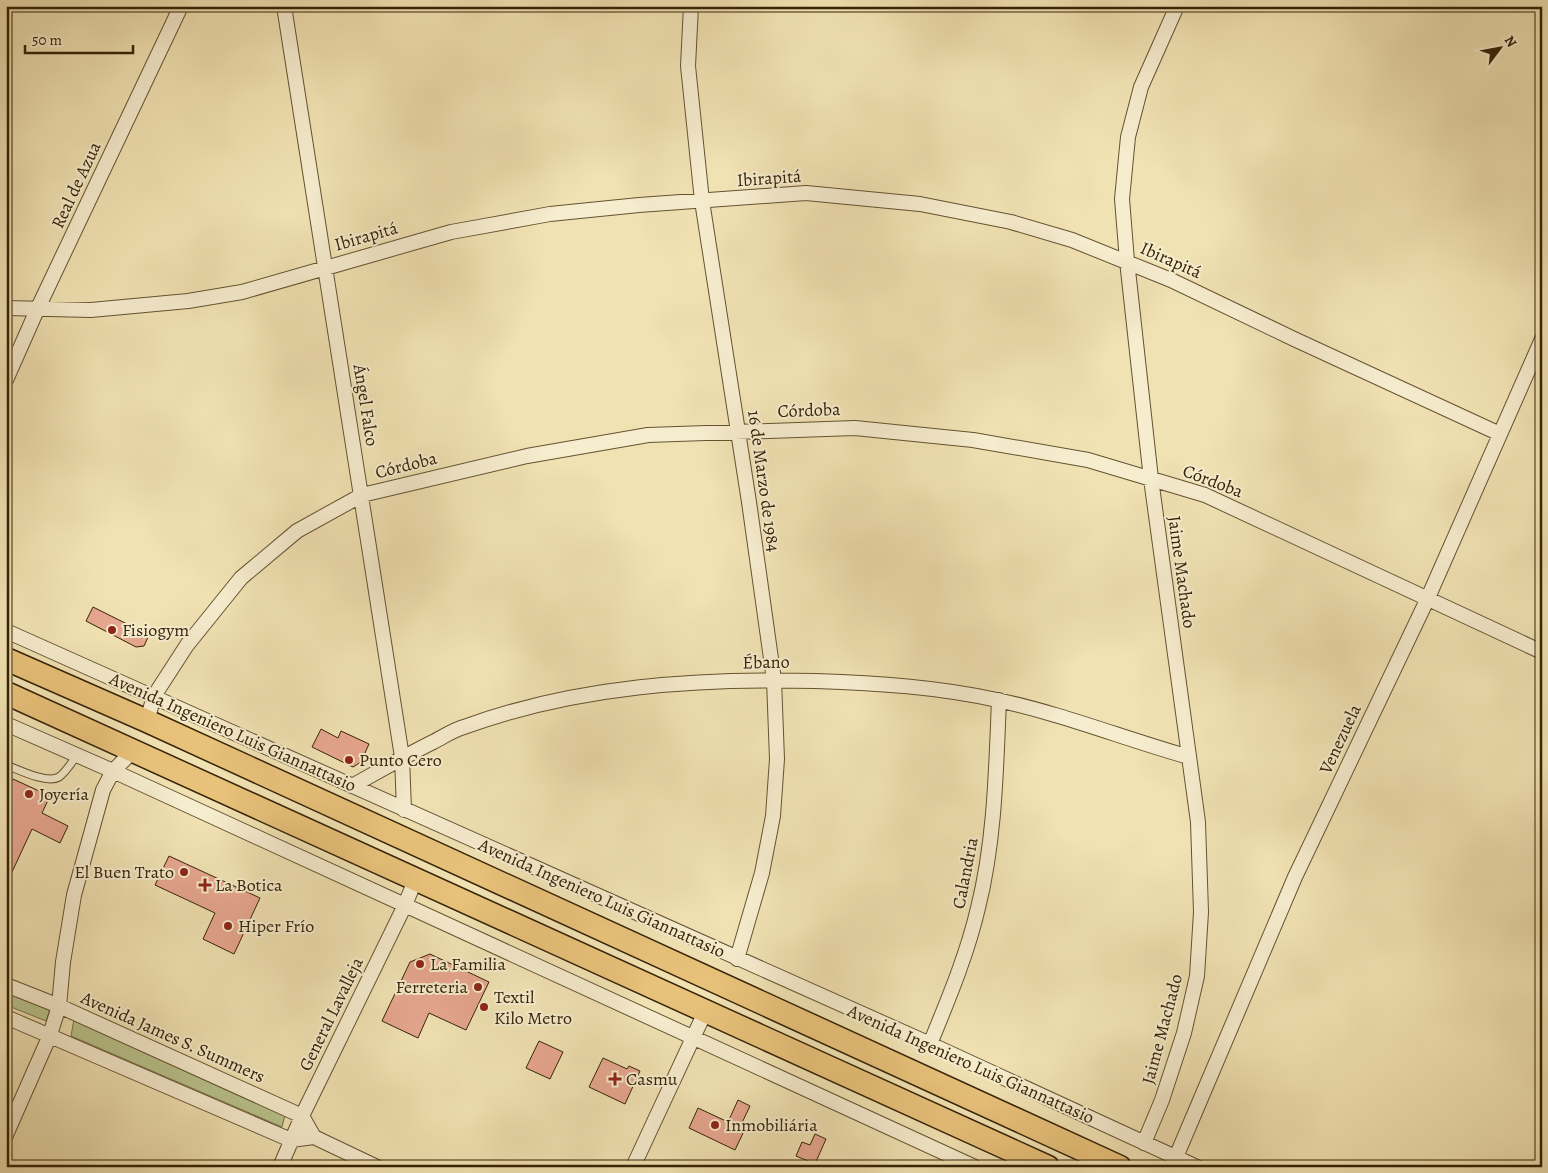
<svg xmlns="http://www.w3.org/2000/svg" width="1548" height="1173" font-family="Alegreya,serif">
<style>
.green{fill:#b9c38d;stroke:#77734a}
.building{fill:#e7a790;stroke:#352306}
.lines{fill:none;stroke-linecap:round;stroke-linejoin:round}
.lane-casing{stroke:#645331;stroke-width:9}
.street-casing{stroke:#645331;stroke-width:16}
.primary-casing{stroke:#352306;stroke-width:25}
.lane{stroke:#f6ecce;stroke-width:7}
.street{stroke:#f6ecce;stroke-width:14}
.primary{stroke:#e8c17a;stroke-width:22}
.poi-dot{fill:#8f2418;stroke:#f6ecce;stroke-width:2}
.labels{text-anchor:middle;dominant-baseline:central;stroke-width:4;stroke-linejoin:round;paint-order:stroke}
.street-label{font-size:18px;fill:#352306;stroke:#f6ecce}
.poi-label{font-size:18px;fill:#352306;stroke:#f6ecce;text-anchor:start}
</style>
<rect width="100%" height="100%" fill="#f1e2b3"/>
<filter id="stains"><feTurbulence type="fractalNoise" baseFrequency=".004" numOctaves="4"/><feColorMatrix values="0 0 0 0 .2 0 0 0 0 .09 0 0 0 0 .02 0 0 0 .5 -.17"/></filter>
<radialGradient id="worn" r=".72"><stop offset=".6" stop-color="#630" stop-opacity="0"/><stop offset="1" stop-color="#630" stop-opacity=".3"/></radialGradient>
<path class="green" d="M6,992L50,1009L46,1021L6,1005Z
M74,1019L285,1115L282,1127L71,1036Z"/>
<path class="building" d="M93,607L149,635L144,646L136,647L86,621Z
M321,729L338,738L341,731L369,744L361,762L353,767L312,747Z
M13,779L50,796L42,813L68,826L60,843L32,829L6,885V794Z
M169,856L260,898L234,954L203,939L215,913L155,885Z
M430,954L489,982L466,1030L429,1013L418,1038L382,1021L410,962Z
M539,1041L563,1052L550,1079L526,1068Z
M603,1058L627,1069L629,1066L640,1071L625,1104L589,1087Z
M738,1100L750,1106L739,1129L744,1131L735,1150L689,1128L698,1108L728,1122Z
M815,1134L826,1139L815,1164L796,1156L802,1142L810,1145Z"/>
<g class="lines">
<defs>
<path id="lane" d="M6,765C19,770 47,784 59,777C66,772 72,762 77,755"/>
<path id="street" d="M284,6L402,757L404,810
M691,6L688,66L702,201L749,502L774,680L777,759L773,816L762,873L737,959
M6,308L91,310L188,301L242,292L451,232L550,214L639,205L806,193L920,204L1011,222L1072,240L1171,280L1294,339L1500,434
M6,380L37,310L181,6
M6,631L930,1044L1197,1167
M147,721L154,696L187,645L241,578L297,531L362,495L527,456L648,435L855,428L973,440L1088,460L1205,495L1542,652
M6,724L113,771L975,1167
M352,786C379,771 405,756 433,742C443,737 453,730 464,727C576,686 698,678 816,681C877,683 938,687 997,700C1063,714 1125,739 1189,757
M6,985L59,1006L302,1116L314,1137
M6,1017L291,1140L314,1137L377,1167
M930,1044C948,1000 967,955 978,908C995,840 996,770 999,700
M6,1135L50,1035L59,1006L63,962L74,895L103,790L113,771L133,751
M1144,1143L1162,1100L1184,1033L1197,976L1201,912L1198,822L1151,479L1127,261L1122,199L1128,137L1141,87L1177,6
M1176,1157L1295,877L1427,600L1542,339
M280,1167L302,1116L405,905L416,878
M633,1167L706,1010"/>
<path id="primary" d="M6,659L147,721L1120,1167
M6,693L1048,1167"/>
</defs>
<use href="#lane" class="lane-casing"/>
<use href="#street" class="street-casing"/>
<use href="#primary" class="primary-casing"/>
<use href="#lane" class="lane"/>
<use href="#street" class="street"/>
<use href="#primary" class="primary"/>
</g>
<g class="poi-dot">
<circle cx="112" cy="630" r="5"/>
<circle cx="349" cy="760" r="5"/>
<circle cx="29" cy="794" r="5"/>
<circle cx="184" cy="872" r="5"/>
<path d="M202.5 877.5h5v5h5v5h-5v5h-5v-5h-5v-5h5z"/>
<circle cx="228" cy="926" r="5"/>
<circle cx="420" cy="964" r="5"/>
<circle cx="478" cy="987" r="5"/>
<circle cx="484" cy="1007" r="5"/>
<path d="M612.5 1071.5h5v5h5v5h-5v5h-5v-5h-5v-5h5z"/>
<circle cx="715" cy="1125" r="5"/>
</g>
<g class="labels">
<g class="street-label">
<text transform="translate(769 178) rotate(-4)">Ibirapitá</text>
<text transform="translate(76 185) rotate(-65)">Real de Azua</text>
<text transform="translate(366 236) rotate(-16)">Ibirapitá</text>
<text transform="translate(1171 260) rotate(24)">Ibirapitá</text>
<text transform="translate(366 405) rotate(81)">Ángel Falco</text>
<text transform="translate(809 410) rotate(-2)">Córdoba</text>
<text transform="translate(406 465) rotate(-14)">Córdoba</text>
<text transform="translate(764 481) rotate(82)">16 de Marzo de 1984</text>
<text transform="translate(1213 481) rotate(21)">Córdoba</text>
<text transform="translate(1182 572) rotate(82)">Jaime Machado</text>
<text transform="translate(766 662) rotate(-1)">Ébano</text>
<text transform="translate(233 732) rotate(24)">Avenida Ingeniero Luis Giannattasio</text>
<text transform="translate(1340 739) rotate(-65)">Venezuela</text>
<text transform="translate(965 873) rotate(-79)">Calandria</text>
<text transform="translate(602 898) rotate(24)">Avenida Ingeniero Luis Giannattasio</text>
<text transform="translate(331 1014) rotate(-64)">General Lavalleja</text>
<text transform="translate(1162 1029) rotate(-75)">Jaime Machado</text>
<text transform="translate(173 1037) rotate(24)">Avenida James S. Summers</text>
<text transform="translate(971 1064) rotate(24)">Avenida Ingeniero Luis Giannattasio</text>
</g>
<g class="poi-label">
<text x="122" y="630">Fisiogym</text>
<text x="359" y="760">Punto Cero</text>
<text x="39" y="794">Joyería</text>
<text x="174" y="872" text-anchor="end">El Buen Trato</text>
<text x="215" y="885">La Botica</text>
<text x="238" y="926">Hiper Frío</text>
<text x="430" y="964">La Familia</text>
<text x="468" y="987" text-anchor="end">Ferreteria</text>
<text x="494" y="997">Textil<tspan x="494" dy="21">Kilo Metro</tspan></text>
<text x="626" y="1079">Casmu</text>
<text x="725" y="1125">Inmobiliária</text>
</g>
</g>
<rect width="1548" height="1173" fill="none" stroke="#f1e2b3" stroke-width="25"/>
<rect x="8" y="8" width="1533" height="1158" fill="none" stroke="#352306" stroke-width="2.5"/>
<rect x="12" y="12" width="1523" height="1148" fill="none" stroke="#352306"/>
<g transform="translate(1500 48) rotate(58)" stroke="#f6ecce" stroke-width="4" paint-order="stroke">
<path d="M0-4L9 19L0 12L-9 19Z" fill="#352306"/>
<text y="-8" font-size="14" font-weight="bold" text-anchor="middle" fill="#352306">N</text>
</g>
<path d="M25 45v8h108v-8" fill="none" stroke="#352306" stroke-width="2.5"/>
<text x="32" y="45" font-size="15" fill="#352306" stroke="#f6ecce" stroke-width="4" paint-order="stroke">50 m</text>
<rect width="100%" height="100%" filter="url(#stains)"/>
<rect width="100%" height="100%" fill="url(#worn)"/>
</svg>
